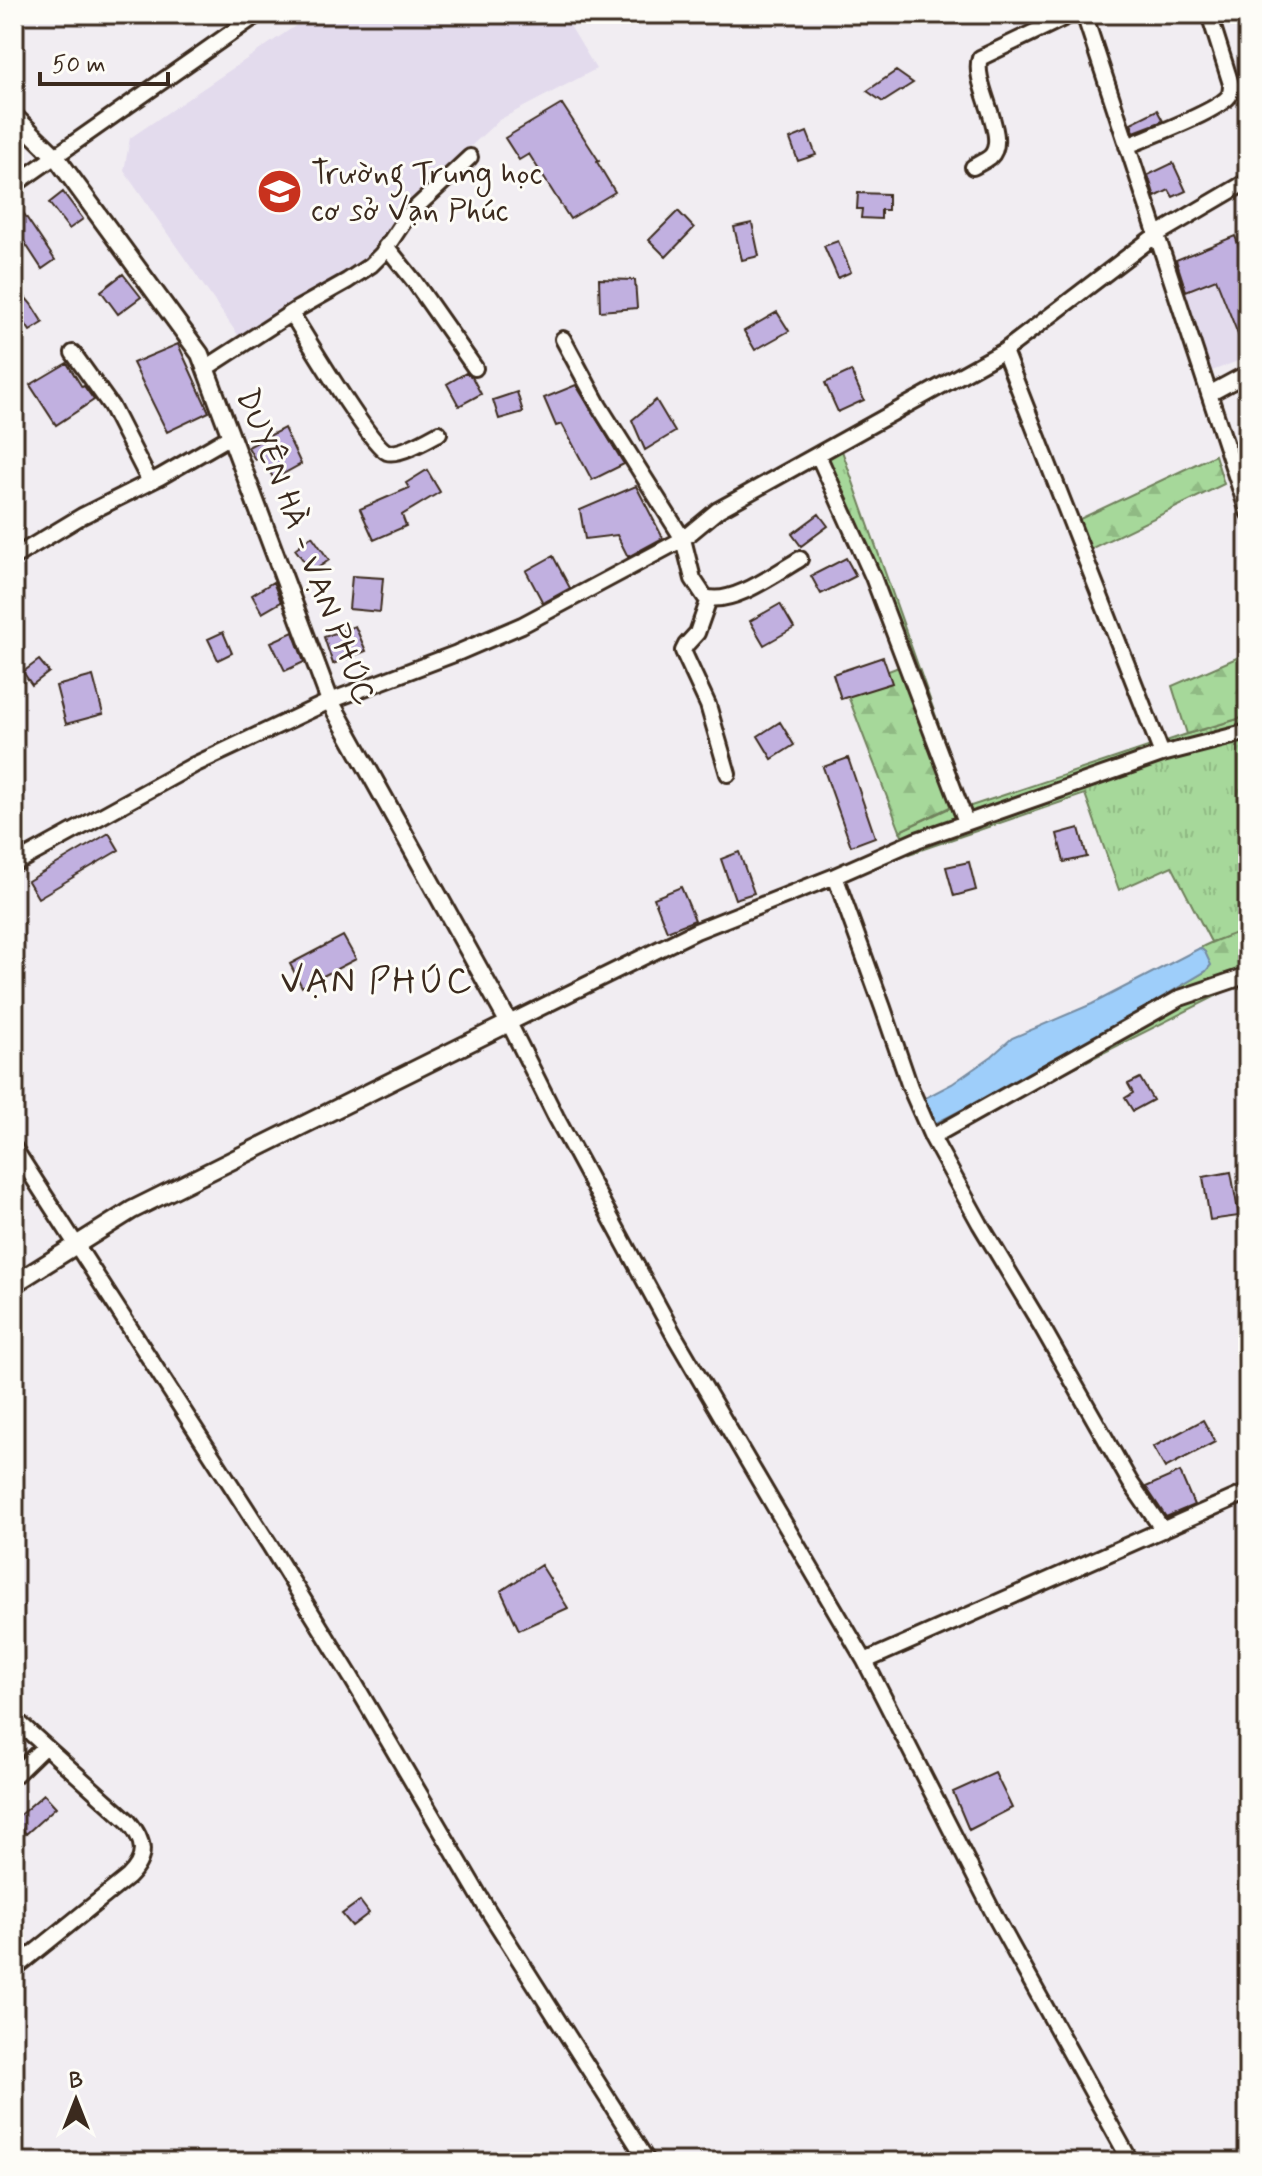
<svg xmlns="http://www.w3.org/2000/svg" width="1262" height="2176" font-family="Mynerve,sans-serif">
<style>
.built{fill:#e3dbed}
.grass{fill:url(#grass-tufts);stroke:#70815c;stroke-width:2}
.forest{fill:url(#forest-firs);stroke:#70815c;stroke-width:2}
.water{fill:#9ecefa;stroke:#768ca2;stroke-width:2}
.building{fill:#c1b0e0;stroke:#3b2a1e;stroke-width:2}
.lines{fill:none;stroke-linecap:round;stroke-linejoin:round}
.minor-casing{stroke:#3b2a1e;stroke-width:20}
.tertiary-casing{stroke:#3b2a1e;stroke-width:22}
.minor{stroke:#fdfcf7;stroke-width:14}
.tertiary{stroke:#fdfcf7;stroke-width:16}
.labels{text-anchor:middle;dominant-baseline:central;stroke-width:6;stroke-linejoin:round;paint-order:stroke}
.poi-label{font-size:32px;fill:#3b2a1e;stroke:#fdfcf7;text-anchor:start}
.street-label{font-size:32px;fill:#3b2a1e;stroke:#fdfcf7}
.quarter-label{font-size:36px;letter-spacing:2px;fill:#3b2a1e;stroke:#fdfcf7}
</style>
<defs>
<pattern id="grass-tufts" width="24" height="20" patternUnits="userSpaceOnUse" patternTransform="scale(2)"><rect width="24" height="20" fill="#a6d89a"/><path d="M3 7l-1-3M5 7V3M7 7l1-3M15 17l-1-3M17 17v-4M19 17l1-3" fill="none" stroke="#90ba84"/></pattern>
<pattern id="forest-firs" width="22" height="20" patternUnits="userSpaceOnUse" patternTransform="scale(2)"><rect width="22" height="20" fill="#a6d89a"/><path d="M5 1l3.5 6h-7zM16 11l3.5 6h-7z" fill="#90ba84"/></pattern>
</defs>
<rect width="100%" height="100%" fill="#f1edf2"/>
<filter id="ink" filterUnits="userSpaceOnUse"><feTurbulence type="fractalNoise" baseFrequency=".0125" numOctaves="2"/><feDisplacementMap in="SourceGraphic" scale="16" xChannelSelector="R" yChannelSelector="G"/><feConvolveMatrix kernelMatrix="1 2 1 2 8 2 1 2 1" color-interpolation-filters="sRGB"/></filter>
<g filter="url(#ink)">
<path class="built" d="M313,14H563L596,69L499,120L399,213L372,256L240,338L124,171L130,138Z
M1235,236L1248,268V357L1212,371L1173,261Z"/>
<path class="grass" d="M840,445L968,807L1187,734L1248,716V927L1232,936L1211,942L1172,866L1119,890L1085,794L909,854L900,831L954,806L825,452Z"/>
<path class="forest" d="M1215,455L1224,484L1078,555L1065,526Z
M1248,653V716L1187,734L1172,686Z
M901,666L954,805L900,831L845,688Z
M1248,927V980L934,1138L929,1122L1117,1031L1159,999L1206,971L1205,952L1200,948C1216,939 1232,936 1248,927Z"/>
<path class="water" d="M1200,948L1205,952L1211,965L1206,971L1159,999L1117,1031L934,1124L923,1102L925,1098L952,1084L992,1056L1012,1038L1092,1004Z"/>
<path class="building" d="M896,71L913,83L883,102L867,91Z
M562,104L599,161L597,162L615,192L570,219L529,154L519,160L505,138Z
M1157,110L1163,121L1134,132L1131,123Z
M807,132L816,155L798,161L790,139Z
M1173,163L1186,191L1173,197L1169,190L1155,197L1148,175Z
M63,192L83,219L69,229L49,203Z
M858,193L888,194V210H881V219L861,218L862,209H857Z
M14,199L55,260L42,269L21,237L14,242Z
M678,211L694,228L666,257L649,240Z
M752,223L759,256L742,260L734,227Z
M1235,236L1248,268L1247,357L1216,279L1186,291L1176,260Z
M838,241L851,272L838,278L824,246Z
M123,274L141,297L118,314L101,291Z
M599,279L635,280L637,308L600,311Z
M14,284L31,304L43,323L30,331L14,306Z
M777,312L789,331L755,350L744,331Z
M178,344L209,412L167,432L133,363Z
M67,363L82,387L84,386L94,400L56,425L30,385Z
M851,371L864,400L838,412L825,383Z
M466,373L472,377L481,394L459,406L447,384Z
M576,385L624,464L592,480L562,424L556,426L544,398Z
M517,392L523,412L499,419L493,400Z
M656,400L675,432L645,450L632,420Z
M284,428L301,464L274,479L261,457L255,460L248,447Z
M427,470L440,492L402,515L406,526L374,540L360,509L409,488L406,483Z
M636,486L663,538L628,557L617,535L585,539L580,510Z
M819,514L828,526L801,546L792,534Z
M312,536L329,560L312,572L295,549Z
M553,556L570,588L543,603L526,571Z
M846,558L856,576L821,594L811,576Z
M352,576L383,578L380,612L349,609Z
M273,582L281,602L262,613L252,595Z
M780,604L794,628L764,645L750,621Z
M355,626L366,651L333,664L324,637Z
M223,632L232,653L218,660L208,639Z
M293,632L304,662L285,671L271,642Z
M883,657L892,683L841,699L833,674Z
M39,660L49,672L32,685L23,672Z
M93,676L103,714L66,724L56,686Z
M780,722L794,745L772,759L758,736Z
M848,758L875,837L851,846L823,767Z
M1079,828L1087,857L1064,862L1057,834Z
M109,833L119,850L38,898L28,881Z
M739,852L754,893L735,899L721,859Z
M969,862L976,890L954,896L946,867Z
M681,887L695,920L667,931L654,898Z
M343,936L356,959L302,987L290,964Z
M1140,1078L1153,1100L1133,1111L1125,1098L1133,1093L1128,1084Z
M1231,1172L1239,1216L1210,1220L1203,1177Z
M1203,1420L1215,1442L1165,1468L1153,1447Z
M1180,1472L1194,1505L1166,1517L1146,1487Z
M541,1565L568,1608L519,1630L501,1591Z
M995,1773L1012,1808L969,1830L953,1792Z
M44,1794L56,1807L26,1834L14,1820Z
M360,1901L369,1913L352,1926L342,1914Z"/>
<g class="lines">
<defs>
<path id="minor" d="M1084,14L1248,512
M1127,146C1148,137 1217,112 1229,96C1231,92 1231,88 1231,84L1209,14
M973,167C978,164 985,161 990,157C1011,138 971,83 980,58L1072,14
M14,185L258,14
M386,246L414,281L475,368
M291,313C305,335 370,445 387,452C399,456 428,439 439,433
M563,339L599,406L683,539L693,579L705,597C732,606 776,573 800,559
M1004,351L1162,754
M73,353L111,406L150,482
M206,368L299,308L347,281L371,265L382,254L408,215L470,157
M1209,394L1248,373
M818,455L873,577L966,822
M14,557L82,516L160,477L231,436
M709,599L697,633L686,645L683,651L708,705L728,774
M14,864L194,765L330,701L457,653L522,625L683,539L718,510L1004,351L1156,235L1248,181
M835,876L883,1008L910,1087L932,1137L980,1224L1042,1327L1130,1482L1163,1530
M932,1137L1180,998L1248,975
M14,1148L269,1544L351,1677L484,1904L648,2162
M865,1661L1248,1492
M14,1718L128,1821C145,1841 148,1857 128,1877L14,1969
M14,1776L44,1747
M1131,2162L996,1918L865,1661L674,1335L556,1117L509,1023L696,931L835,876L917,840L1162,754L1248,732"/>
<path id="tertiary" d="M14,116L56,157L200,354L330,701L509,1023L132,1210L14,1284"/>
</defs>
<use href="#minor" class="minor-casing"/>
<use href="#tertiary" class="tertiary-casing"/>
<use href="#minor" class="minor"/>
<use href="#tertiary" class="tertiary"/>
</g>
</g>
<defs>
<symbol id="school-disc" viewBox="-11 -11 22 22"><circle r="9.5" fill="#c8321e" stroke="#fdfcf7"/><path d="M0-5L7-2L0 1L-7-2ZM-4 1L0 2.5L4 1V4Q0 6-4 4Z" fill="#fff"/></symbol>
</defs>
<g fill-rule="evenodd">
<use href="#school-disc" x="254" y="166" width="51" height="51"/>
</g>
<g class="labels">
<g class="poi-label">
<text x="311" y="174">Trường Trung học<tspan x="311" dy="37">cơ sở Vạn Phúc</tspan></text>
</g>
<g class="street-label">
<text transform="translate(305 547) rotate(69)">DUYÊN HÀ - VẠN PHÚC</text>
</g>
<g class="quarter-label">
<text x="377" y="982">VẠN PHÚC</text>
</g>
</g>
<rect width="1262" height="2176" fill="none" stroke="#fdfcf7" stroke-width="48"/>
<rect x="24" y="24" width="1214" height="2128" fill="none" stroke="#3b2a1e" stroke-width="3" filter="url(#ink)"/>
<g transform="translate(76 2100)" stroke="#fdfcf7" stroke-width="6" paint-order="stroke">
<path d="M0-6L14 30L0 20L-14 30Z" fill="#3b2a1e"/>
<text y="-12" font-size="22" font-weight="bold" text-anchor="middle" fill="#3b2a1e">B</text>
</g>
<path d="M40 72v12h128v-12" fill="none" stroke="#3b2a1e" stroke-width="4"/>
<text x="52" y="72" font-size="24" fill="#3b2a1e" stroke="#fdfcf7" stroke-width="6" paint-order="stroke">50 m</text>
</svg>
